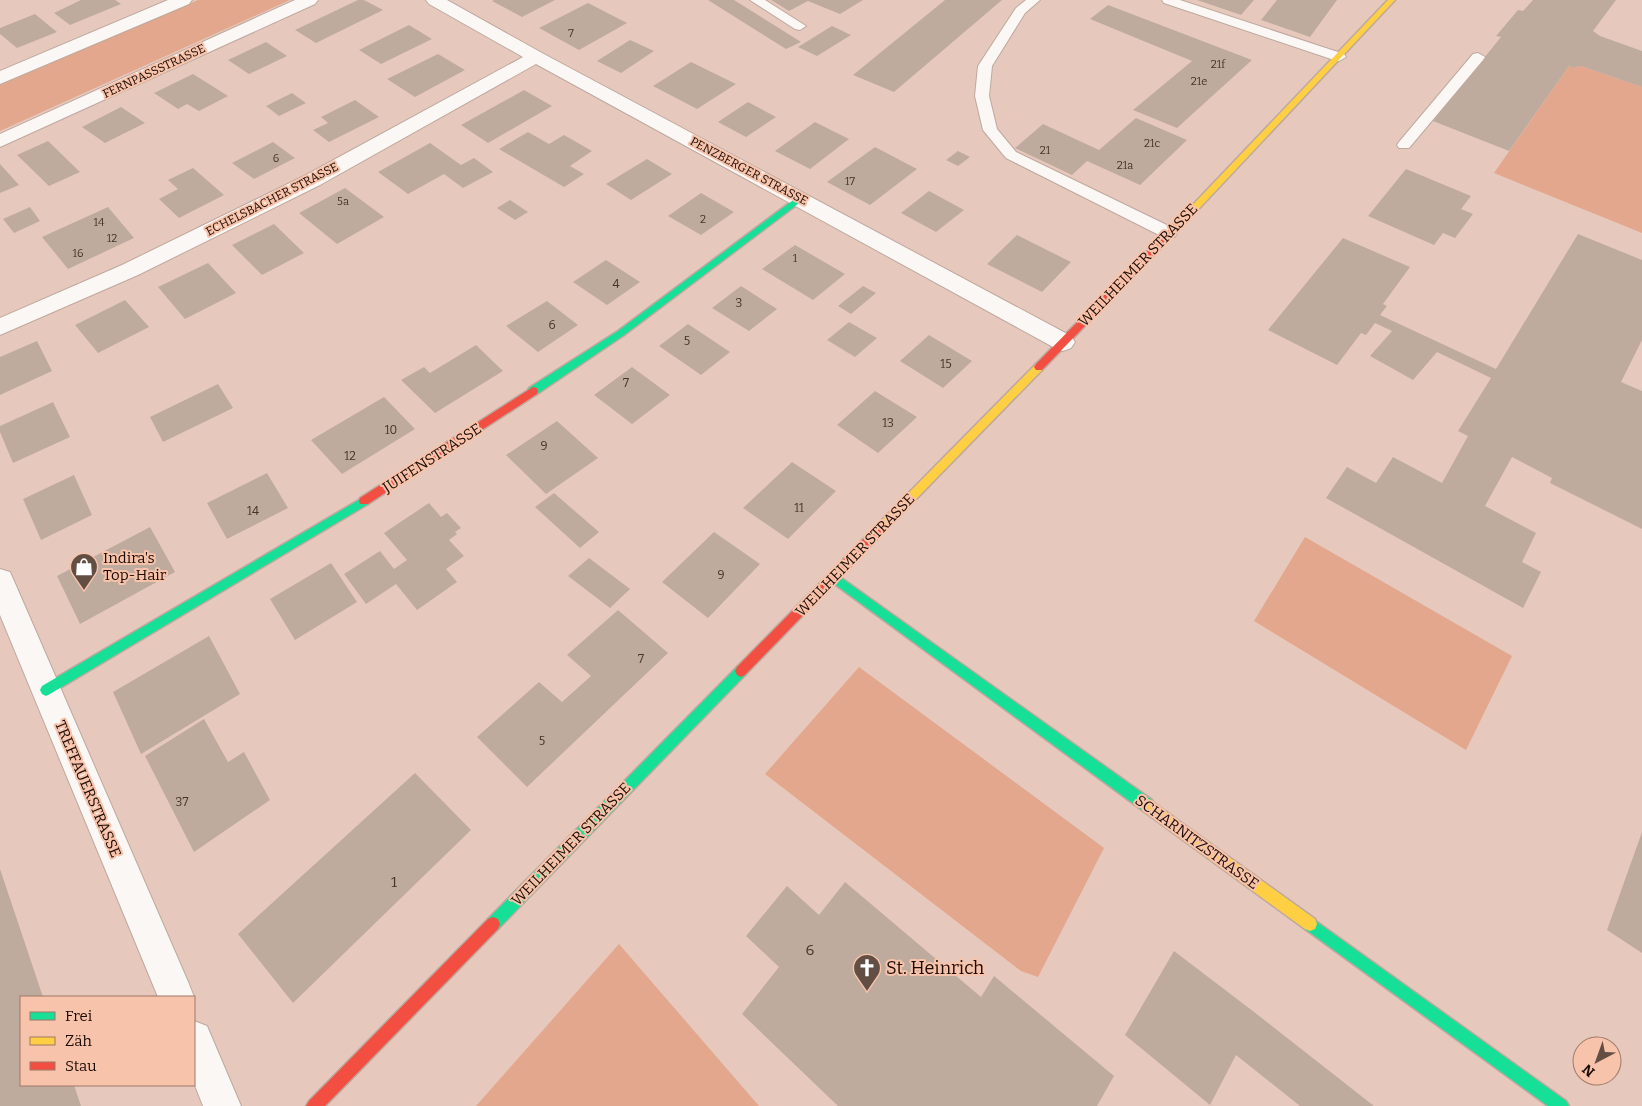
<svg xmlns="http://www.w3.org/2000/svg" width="1642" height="1106" font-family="Bitter,serif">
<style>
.green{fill:#e2a78c}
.building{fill:#bfab9e}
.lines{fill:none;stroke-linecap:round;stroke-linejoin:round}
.lane-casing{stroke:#bea89e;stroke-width:2}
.street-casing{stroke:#bea89e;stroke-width:2}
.fast-casing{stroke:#bea89e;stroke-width:3}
.slow-casing{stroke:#bea89e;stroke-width:3}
.jam-casing{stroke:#bea89e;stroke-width:3}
.lane{fill:#fbf7f5;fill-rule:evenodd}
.street{fill:#fbf7f5;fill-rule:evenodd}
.fast{fill:#16e098;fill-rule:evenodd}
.slow{fill:#ffcf43;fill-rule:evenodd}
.jam{fill:#f24e42;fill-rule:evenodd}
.labels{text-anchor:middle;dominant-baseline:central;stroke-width:4;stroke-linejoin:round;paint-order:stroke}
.far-number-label{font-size:11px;fill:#45332a}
.far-street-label{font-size:12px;fill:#1c0b04;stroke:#f7c3ab}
.number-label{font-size:12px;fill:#45332a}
.street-label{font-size:15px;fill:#1c0b04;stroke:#f7c3ab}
.poi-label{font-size:15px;fill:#1c0b04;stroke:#f7c3ab;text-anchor:start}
.near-number-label{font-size:15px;fill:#45332a}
.near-poi-label{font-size:18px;fill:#1c0b04;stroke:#f7c3ab;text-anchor:start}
</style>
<rect width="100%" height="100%" fill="#e6c9bc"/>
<path class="green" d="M198,0H290L0,131V85Z
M1569,66L1575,68L1581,66L1642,87V233L1494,173Z
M1305,537L1512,656L1466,750L1254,621Z
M859,667L1104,848L1038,977L1021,971L765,774Z
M619,944L759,1106H476Z"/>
<path class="building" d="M81,0H115L121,4L70,25L54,13Z
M358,0H364L383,10L316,43L295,30Z
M494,0H555L522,17L492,1Z
M708,0H734L801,42L786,49Z
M771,0H863L840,14L808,1L789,11Z
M945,0H1002L894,92L853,75Z
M1197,0H1254L1241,15Z
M1277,0H1337L1310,37L1261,20Z
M1533,0H1616L1593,31L1600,36L1642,51V87L1581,66L1574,68L1569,66L1509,151L1433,121L1501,37L1496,36L1518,10L1523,11Z
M588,3L627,23L579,50L539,28Z
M1108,5L1252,60L1177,128L1133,110L1192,61L1090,19Z
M35,14L57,32L17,48L0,34V28Z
M409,25L432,39L381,64L359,50Z
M832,26L851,35L817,56L798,47Z
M630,40L654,51L621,73L597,61Z
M266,42L287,56L249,74L228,60Z
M438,54L465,70L415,97L387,79Z
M691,62L736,84L697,109L653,86Z
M193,74L228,96L199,111L187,104L178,109L154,93Z
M524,90L552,106L488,143L461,125Z
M292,93L306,103L279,116L266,106Z
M355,100L379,117L329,142L313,130L328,123L321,117Z
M748,102L776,117L746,137L718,122Z
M121,107L145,123L105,143L82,127Z
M1136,118L1187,140L1140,185L1087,161L1072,175L1015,148L1043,124L1099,150Z
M815,122L849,139L810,169L775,151Z
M528,132L549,144L564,135L592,151L570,166L584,174L564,187L499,149Z
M48,141L80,172L49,186L17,155Z
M273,142L295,158L254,179L232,163Z
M430,143L461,165L474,158L493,172L463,188L444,174L408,194L378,172Z
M875,147L917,169L870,205L827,182Z
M958,151L970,157L958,166L946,160Z
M647,159L672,174L631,200L606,184Z
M0,164L19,185L0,193Z
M193,168L224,195L179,218L159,199L178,189L168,180Z
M1406,169L1471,196L1461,209L1473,214L1455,238L1443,233L1434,245L1368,216Z
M345,188L384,217L337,244L299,213Z
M929,191L964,210L936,232L901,213Z
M701,193L734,212L701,235L668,216Z
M510,200L528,212L515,220L497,208Z
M30,207L40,221L14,233L3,219Z
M108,207L134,238L68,269L42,237Z
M274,224L304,253L262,275L232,245Z
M1578,234L1642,260V340L1621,382L1642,391V529L1550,483L1552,478L1512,457L1485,506L1536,533L1522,562L1541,572L1523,608L1326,498L1347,467L1376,483L1393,457L1442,483L1468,436L1458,431L1491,378L1437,352L1413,380L1370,356L1392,331L1375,323L1366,335L1361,333L1337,365L1268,330L1343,238L1410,267L1383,304L1387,306L1380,315L1496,369Z
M1017,235L1071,262L1042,292L987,264Z
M795,245L845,274L813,300L762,269Z
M606,260L640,282L607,305L573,282Z
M208,263L236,293L185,319L158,287Z
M741,286L777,309L749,331L712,308Z
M863,286L876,293L851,314L838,306Z
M125,300L149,327L98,353L75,325Z
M547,301L578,325L538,352L506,326Z
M849,322L877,338L855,357L827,340Z
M688,324L730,352L701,375L659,346Z
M929,335L972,361L943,388L900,361Z
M37,341L52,371L0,395V357Z
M476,345L503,371L435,413L401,380L424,367L430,373Z
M632,367L670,395L632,424L594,395Z
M218,384L233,408L163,442L150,417Z
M875,391L917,417L878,453L837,425Z
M384,397L415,429L342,474L311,440Z
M53,402L70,437L13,463L0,432V426Z
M557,421L598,458L546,494L506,455Z
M792,462L836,491L788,539L743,508Z
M267,473L288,508L227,539L207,503Z
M74,475L92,515L41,540L23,499Z
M554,493L599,532L580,548L535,507Z
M429,503L441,517L447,513L461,528L455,532L457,534L449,540L464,556L446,569L457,582L417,610L396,584L366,604L344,574L380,551L394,569L407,560L384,533Z
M150,527L175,572L80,624L57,576Z
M714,532L760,564L708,618L662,582Z
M589,558L630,589L610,608L568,576Z
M331,563L357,602L295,640L270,599Z
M618,610L668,653L527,787L477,737L539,682L562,702L591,676L567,655Z
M209,636L240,694L141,754L113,692Z
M204,719L228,762L244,752L270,800L194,852L145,756Z
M415,773L471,830L293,1003L238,934Z
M1642,832V953L1607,930Z
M0,869L43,997H21V1085H74L81,1106H0Z
M845,882L981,997L994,976L1114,1076L1097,1106H838L742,1014L779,967L746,936L787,886L819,915Z
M1174,951L1258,1015L1374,1106H1300L1236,1055L1210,1105L1125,1035Z"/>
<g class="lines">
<defs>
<path id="lane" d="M750,0H765L806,26L800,30L795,29Z
M1026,0H1040L1025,13L992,66L989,96L997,129L1016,152L1175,229L1177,233L1175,237L1169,238L1163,237L1006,158L983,130L975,96L978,66L1016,8Z
M1162,0H1180L1344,54L1346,57L1339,61L1334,60L1164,3Z
M1478,53L1485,57L1483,60L1409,148H1399L1397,145L1399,142L1473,54Z"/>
<path id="street" d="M168,0H192L189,4L0,84V71Z
M295,0H318L315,4L0,147V134Z
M426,0H447L542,53L1071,336L1075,342L1071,348L1063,351L1055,348L536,64L320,185L138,275L0,335V318L122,265L306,175L523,57L429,4Z
M0,569L10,572L14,581L189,984L194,997H158L0,615Z
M194,1021L207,1026L241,1106H203L194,1083Z"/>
<path id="fast" d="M800,195L804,198L803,200L624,335L537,394H529L528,391L529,388L618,331Z
M364,497L368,498L369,501L368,504L50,694L46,696L42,694L40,690L42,686Z
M833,572L1152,800L1154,805L1152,810L1147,812L1142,810L829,580L827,577L829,574Z
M741,665L745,667L747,671L745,675L498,929L493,931L488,929L486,924L488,919L737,667Z
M1310,917L1566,1101L1569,1106H1548L1305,929L1303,924L1305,919Z"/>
<path id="slow" d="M1388,0H1395L1192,216H1186V212Z
M1039,363L1042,364L1044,367L1042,370L883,533H875L873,530L875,527L1036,364Z
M1147,798L1315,919L1317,924L1315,929L1310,931L1305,929L1142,810L1140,805L1142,800Z"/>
<path id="jam" d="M1189,211L1193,214L1192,216L1042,370H1036L1034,367L1036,364L1186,212Z
M533,387L537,388L538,391L537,394L368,504H360L359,501L360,498Z
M879,525L883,527L885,530L883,533L745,675L741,677L737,675L735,671L737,667L875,527Z
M493,917L498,919L500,924L498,929L325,1106H306L309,1101L488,919Z"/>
</defs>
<use href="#lane" class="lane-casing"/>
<use href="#street" class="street-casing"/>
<use href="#fast" class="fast-casing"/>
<use href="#slow" class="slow-casing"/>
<use href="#jam" class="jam-casing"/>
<use href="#lane" class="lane"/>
<use href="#street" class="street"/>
<use href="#fast" class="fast"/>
<use href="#slow" class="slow"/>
<use href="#jam" class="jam"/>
</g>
<defs>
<symbol id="shop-pin" viewBox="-11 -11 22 30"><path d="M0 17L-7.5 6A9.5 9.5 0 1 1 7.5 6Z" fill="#634e44" stroke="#f7c3ab"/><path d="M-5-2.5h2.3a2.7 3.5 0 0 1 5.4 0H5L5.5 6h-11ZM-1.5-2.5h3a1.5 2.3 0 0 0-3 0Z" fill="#fff"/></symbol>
<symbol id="church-pin" viewBox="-11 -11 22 30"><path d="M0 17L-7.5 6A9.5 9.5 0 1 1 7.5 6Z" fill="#634e44" stroke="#f7c3ab"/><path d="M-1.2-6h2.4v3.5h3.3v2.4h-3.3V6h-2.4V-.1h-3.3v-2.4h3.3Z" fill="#fff"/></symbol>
</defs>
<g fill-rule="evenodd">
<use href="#shop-pin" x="68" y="551" width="32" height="43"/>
<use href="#church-pin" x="851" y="952" width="32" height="43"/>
</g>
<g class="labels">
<g class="far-number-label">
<text x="571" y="33">7</text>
<text x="1218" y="64">21f</text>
<text x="1199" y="81">21e</text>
<text x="1152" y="143">21c</text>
<text x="1045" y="150">21</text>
<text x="276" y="158">6</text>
<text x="1125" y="165">21a</text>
<text x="850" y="181">17</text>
<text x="343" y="201">5a</text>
<text x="703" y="219">2</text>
<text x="99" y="222">14</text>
<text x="112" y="238">12</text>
<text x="78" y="253">16</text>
<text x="795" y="258">1</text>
</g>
<g class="far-street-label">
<text transform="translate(154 71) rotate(-25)">FERNPASSSTRASSE</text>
<text transform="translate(749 171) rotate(28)">PENZBERGER STRASSE</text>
<text transform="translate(272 199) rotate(-27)">ECHELSBACHER STRASSE</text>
</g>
<g class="number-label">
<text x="616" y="284">4</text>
<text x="739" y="303">3</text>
<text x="552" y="325">6</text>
<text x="687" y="341">5</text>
<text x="946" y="364">15</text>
<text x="626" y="383">7</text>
<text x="888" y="423">13</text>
<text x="391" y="430">10</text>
<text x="544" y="446">9</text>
<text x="350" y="456">12</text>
<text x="799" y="508">11</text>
<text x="253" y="511">14</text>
<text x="721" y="575">9</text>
<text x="641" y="659">7</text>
<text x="542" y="741">5</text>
<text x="182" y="802">37</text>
</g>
<g class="street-label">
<text transform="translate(1138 265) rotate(-46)">WEILHEIMER STRASSE</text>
<text transform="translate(432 458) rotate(-33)">JUIFENSTRASSE</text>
<text transform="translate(855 555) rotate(-46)">WEILHEIMER STRASSE</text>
<text transform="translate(88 789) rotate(67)">TREFFAUERSTRASSE</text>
<text transform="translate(1197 842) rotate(36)">SCHARNITZSTRASSE</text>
<text transform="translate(571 844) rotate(-46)">WEILHEIMER STRASSE</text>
</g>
<g class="poi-label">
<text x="103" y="558">Indira's<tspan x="103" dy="17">Top-Hair</tspan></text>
</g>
<g class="near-number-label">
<text x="394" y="882">1</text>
<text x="810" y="950">6</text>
</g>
<g class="near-poi-label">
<text x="886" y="968">St. Heinrich</text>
</g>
</g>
<rect x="20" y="996" width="175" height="90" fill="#f7c3ab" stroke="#9f7968"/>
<rect x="30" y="1012" width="25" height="8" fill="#16e098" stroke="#9f7968"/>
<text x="65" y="1021" font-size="15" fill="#1c0b04">Frei</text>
<rect x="30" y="1037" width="25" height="8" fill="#ffcf43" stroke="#9f7968"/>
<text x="65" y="1046" font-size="15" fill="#1c0b04">Zäh</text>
<rect x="30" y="1062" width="25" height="8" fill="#f24e42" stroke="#9f7968"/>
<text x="65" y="1071" font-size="15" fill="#1c0b04">Stau</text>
<g transform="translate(1597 1061) rotate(221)"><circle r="24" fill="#f7c3ab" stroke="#9f7968"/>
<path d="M0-4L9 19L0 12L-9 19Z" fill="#634e44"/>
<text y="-8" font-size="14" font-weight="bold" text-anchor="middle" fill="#1c0b04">N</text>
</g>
</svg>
